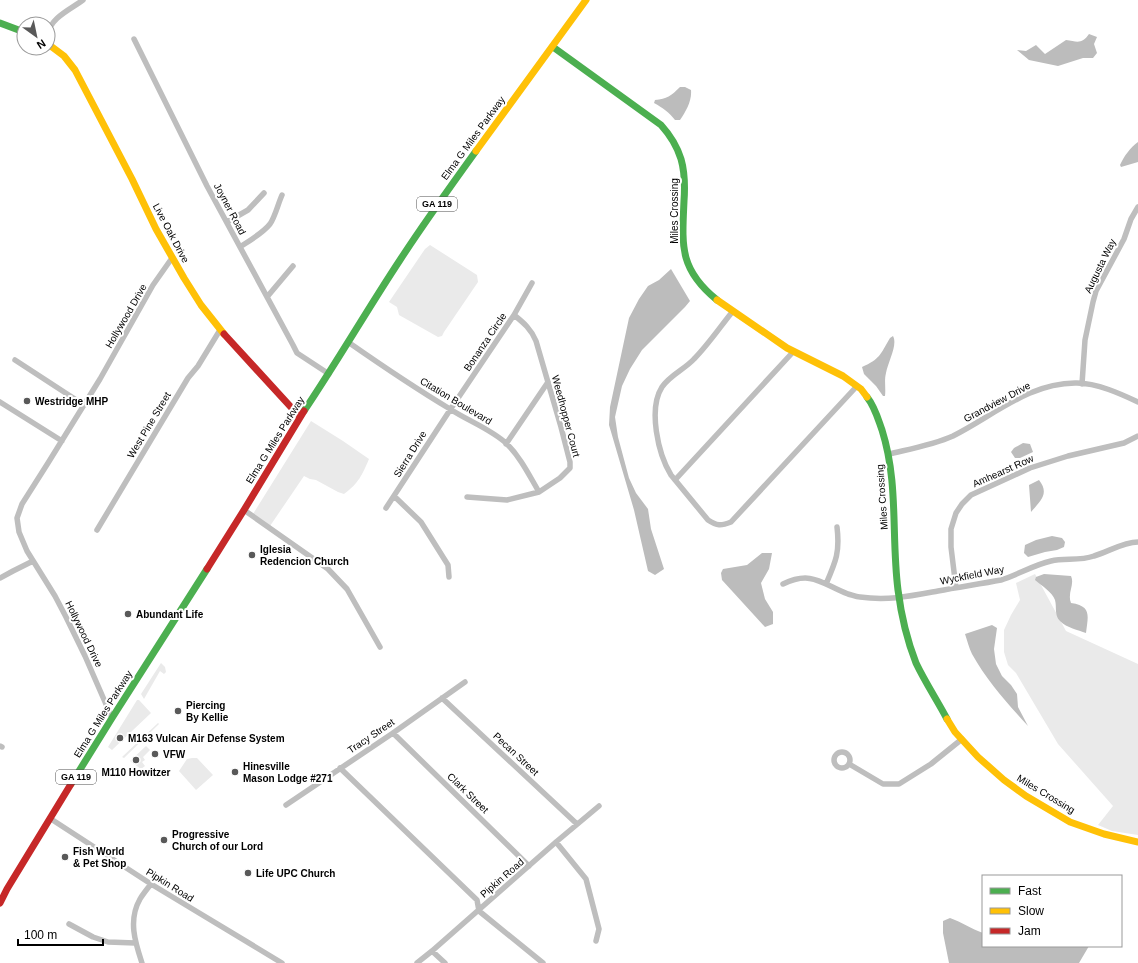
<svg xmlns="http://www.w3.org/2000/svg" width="1138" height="963" font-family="Helvetica,sans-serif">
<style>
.green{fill:#eaeaea}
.water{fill:#bcbcbc}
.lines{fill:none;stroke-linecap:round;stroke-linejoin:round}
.street{stroke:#bebebe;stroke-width:5.5}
.fast{stroke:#4caf50;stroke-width:7}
.slow{stroke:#ffc107;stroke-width:7}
.jam{stroke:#c62828;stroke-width:7}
.poi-dot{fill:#595959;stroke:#fff;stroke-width:1.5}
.labels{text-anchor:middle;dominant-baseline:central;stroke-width:4;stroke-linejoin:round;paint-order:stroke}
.shield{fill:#fff;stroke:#4c4c4c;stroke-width:1}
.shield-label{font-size:9px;font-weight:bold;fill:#000}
.street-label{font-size:10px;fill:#000;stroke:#fff}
.poi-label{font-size:10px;font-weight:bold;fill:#000;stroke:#fff;text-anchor:start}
</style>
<rect width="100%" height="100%" fill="#fff"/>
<path class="green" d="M430,245L477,275L478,282L444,332L442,336L438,337L399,315L397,307L389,302L425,249Z
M311,421L343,441L369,459C362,475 359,483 344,494L338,492L316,480L310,479L304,476L270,526L253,514Z
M1035,574L1066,631L1138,664V835L1112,831L1098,825L1113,806L1058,744L1016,673L1008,665L1004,652V630L1011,615L1020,600L1016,583Z
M161,663L165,667L166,672L164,674L160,671L144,699L141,694Z
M137,700H139L151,713L112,750L108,747Z
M158,723L159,724L124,758L122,757Z
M146,746L150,750L143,757L145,760L142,762L145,766L141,769L130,761Z
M192,758H197L213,775L196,790L179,771L187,759Z"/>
<path class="water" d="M1089,34L1097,37L1094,44L1097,53L1093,58H1083L1058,66L1029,60L1017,50L1026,51L1036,45L1045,54L1066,40C1078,42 1082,44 1089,34Z
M680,87H685L691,90C692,101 686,111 680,120H675C669,112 663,108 654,103L655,100C667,99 671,96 680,87Z
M1138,142V162L1121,167L1120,165C1124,156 1130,148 1138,142Z
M671,269L690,301L685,307L642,350L630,369L622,386L615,417L618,437L629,478L636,493L648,509L651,529L664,569L655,575L648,571L634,510L609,425L610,407L629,318L639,299L648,286L659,280Z
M893,336C898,345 888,362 886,373C884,381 886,388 885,396H883L876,386L864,374L862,367C880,359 880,355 890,338Z
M1023,443L1030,444L1033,452L1020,458H1015L1011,452L1014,448Z
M1039,480C1050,494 1040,501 1031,512L1029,485Z
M1052,536L1062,538L1065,542L1064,547L1057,550L1045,552L1028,557L1024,553L1025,545L1036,540Z
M762,553H772L769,569L761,583L765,599L773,612V624L765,627L722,580L721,573L723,569L747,565Z
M1044,574L1071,576C1075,585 1067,593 1071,603C1092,606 1088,616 1086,633C1078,630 1067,628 1060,621C1054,615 1057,607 1055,600C1052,592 1042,586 1035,580L1036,577Z
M992,625L997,628L994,649L996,664L1002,676L1011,685L1017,694L1018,707L1028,726C1008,704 987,681 972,654C969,648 967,640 965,634Z
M950,918C962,922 971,929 983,933V946H1089L1079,963H949L943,933V921Z"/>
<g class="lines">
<path class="street" d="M48,34C50,18 71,9 83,0
M134,39L207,186L293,345L297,353L329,374
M227,222L248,210L264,193
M240,247C249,241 263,233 270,224C275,217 278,204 282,195
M267,297L293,266
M733,311C720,327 708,345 694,359C685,369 670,375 662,387C648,409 658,454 671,475L708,520C717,526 721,526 731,522L857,386
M348,342C381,365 415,388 450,409C468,421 491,429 507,444C521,458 529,475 539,492
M15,360L84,405
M1082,384L1085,340L1093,302L1096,291L1124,239L1131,219L1138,207
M0,402L62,441
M506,444L548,382
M889,454C910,449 933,445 953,436C993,416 1030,382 1077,383C1097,383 1121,394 1138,402
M675,480L793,352
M394,496L421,522L448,565L449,577
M467,497L507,500L539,492L560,478L570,468V462L561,427L536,341C531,329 524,323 514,315
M386,508L450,410L514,315L532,283
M244,510L328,569L347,589L380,647
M97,530L188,378L198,366L220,330
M0,578L13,571L33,561
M783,584C812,570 822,584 848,594C852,595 856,597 860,597C888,601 911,596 938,591C959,587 980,584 1001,580C1018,575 1033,565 1051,561C1065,558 1080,561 1094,556C1108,552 1123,542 1138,542
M826,584C836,561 840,552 837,527
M956,588L951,547V529L956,513L962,504L971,495L1030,468L1068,456L1124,443L1138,436
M442,698L577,824
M112,718L85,656L66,617L55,596L27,551L19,532L17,518L22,504L48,463L100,379L153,285L172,258
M393,733L529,866
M0,746L2,747
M834 760a8 8 0 1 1 16 0a8 8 0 1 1-16 0Z
M849,764L883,784H899L931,764L962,739
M340,768L477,900L479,911L543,963
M286,805L393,733L465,682
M51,819L151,884L282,963
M556,842L586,879L599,929L596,941
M69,924L93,937L108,942L135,943
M432,951L445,963
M142,963C135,942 128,920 140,899C143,894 147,889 151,884
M417,963L432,951L556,842L599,806"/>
<path class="fast" d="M0,23L24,32
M553,47L661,125C670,135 677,146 681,159C685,173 685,187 684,201C682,246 679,269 717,300
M867,397C875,407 878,419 882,430C899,484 891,535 898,590C901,614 907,640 916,663C925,682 937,700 947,719
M304,411C337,362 367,310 400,260C424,223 450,187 476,151
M71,784L112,718L207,569"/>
<path class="slow" d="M48,44L64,56L75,70L132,179L156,229L184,278L201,305L224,334
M476,151L586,0
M717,300L787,348L843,376L861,389L867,397
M947,719L955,732L978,757L1004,780L1026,796L1070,822L1104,834L1138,842"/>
<path class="jam" d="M224,334L300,417
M207,569L244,510L304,411
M0,903L7,889L71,784"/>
</g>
<g class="poi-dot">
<circle cx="27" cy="401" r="4"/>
<circle cx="252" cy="555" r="4"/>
<circle cx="128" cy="614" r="4"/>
<circle cx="178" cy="711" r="4"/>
<circle cx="120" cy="738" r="4"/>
<circle cx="155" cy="754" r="4"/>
<circle cx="136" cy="760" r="4"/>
<circle cx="235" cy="772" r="4"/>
<circle cx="164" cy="840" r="4"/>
<circle cx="65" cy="857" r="4"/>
<circle cx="248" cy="873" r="4"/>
</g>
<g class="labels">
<g class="shield">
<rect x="417" y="197" width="40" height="14" rx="3"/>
<rect x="56" y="770" width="40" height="14" rx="3"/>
</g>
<g class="shield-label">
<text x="437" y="204">GA 119</text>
<text x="76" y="777">GA 119</text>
</g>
<g class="street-label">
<text transform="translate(473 138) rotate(-54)">Elma G Miles Parkway</text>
<text transform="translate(230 209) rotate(62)">Joyner Road</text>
<text transform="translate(674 211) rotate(-90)">Miles Crossing</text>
<text transform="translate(171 233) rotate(62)">Live Oak Drive</text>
<text transform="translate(1100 266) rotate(-64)">Augusta Way</text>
<text transform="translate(126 316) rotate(-60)">Hollywood Drive</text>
<text transform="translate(485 342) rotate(-56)">Bonanza Circle</text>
<text transform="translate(456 401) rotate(31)">Citation Boulevard</text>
<text transform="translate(997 402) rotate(-28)">Grandview Drive</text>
<text transform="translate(566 416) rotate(75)">Weedhopper Court</text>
<text transform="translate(149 425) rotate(-59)">West Pine Street</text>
<text transform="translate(275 440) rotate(-58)">Elma G Miles Parkway</text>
<text transform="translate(410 454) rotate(-58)">Sierra Drive</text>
<text transform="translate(1003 471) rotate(-24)">Amhearst Row</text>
<text transform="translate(882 497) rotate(-94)">Miles Crossing</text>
<text transform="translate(972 575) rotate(-11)">Wyckfield Way</text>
<text transform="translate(84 634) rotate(64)">Hollywood Drive</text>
<text transform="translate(103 714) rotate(-58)">Elma G Miles Parkway</text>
<text transform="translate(371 736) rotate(-34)">Tracy Street</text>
<text transform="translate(516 754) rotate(43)">Pecan Street</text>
<text transform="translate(468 793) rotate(44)">Clark Street</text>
<text transform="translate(1046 794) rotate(31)">Miles Crossing</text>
<text transform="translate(502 878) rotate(-41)">Pipkin Road</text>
<text transform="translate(170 885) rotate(32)">Pipkin Road</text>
</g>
<g class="poi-label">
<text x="35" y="401">Westridge MHP</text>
<text x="260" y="549">Iglesia<tspan x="260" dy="12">Redencion Church</tspan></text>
<text x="136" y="614">Abundant Life</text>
<text x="186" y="705">Piercing<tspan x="186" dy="12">By Kellie</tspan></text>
<text x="128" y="738">M163 Vulcan Air Defense System</text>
<text x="163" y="754">VFW</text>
<text x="243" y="766">Hinesville<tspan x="243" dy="12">Mason Lodge #271</tspan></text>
<text x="136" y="772" text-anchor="middle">M110 Howitzer</text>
<text x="172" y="834">Progressive<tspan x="172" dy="12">Church of our Lord</tspan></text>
<text x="73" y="851">Fish World<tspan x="73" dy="12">&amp; Pet Shop</tspan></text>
<text x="256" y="873">Life UPC Church</text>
</g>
</g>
<rect x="982" y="875" width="140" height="72" fill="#ffffff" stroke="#999999"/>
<rect x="990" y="888" width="20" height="6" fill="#4caf50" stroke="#999999"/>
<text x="1018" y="895" font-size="12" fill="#000000">Fast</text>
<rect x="990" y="908" width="20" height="6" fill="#ffc107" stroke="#999999"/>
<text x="1018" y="915" font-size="12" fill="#000000">Slow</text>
<rect x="990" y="928" width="20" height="6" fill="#c62828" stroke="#999999"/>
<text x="1018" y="935" font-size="12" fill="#000000">Jam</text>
<g transform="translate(36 36) rotate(147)"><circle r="19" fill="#ffffff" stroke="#999999"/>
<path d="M0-3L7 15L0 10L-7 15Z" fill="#595959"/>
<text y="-6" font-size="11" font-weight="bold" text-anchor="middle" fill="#000000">N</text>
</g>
<path d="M18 939v6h85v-6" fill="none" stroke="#000000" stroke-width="2"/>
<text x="24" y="939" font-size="12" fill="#000000" stroke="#ffffff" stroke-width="3" paint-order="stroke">100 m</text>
</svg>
